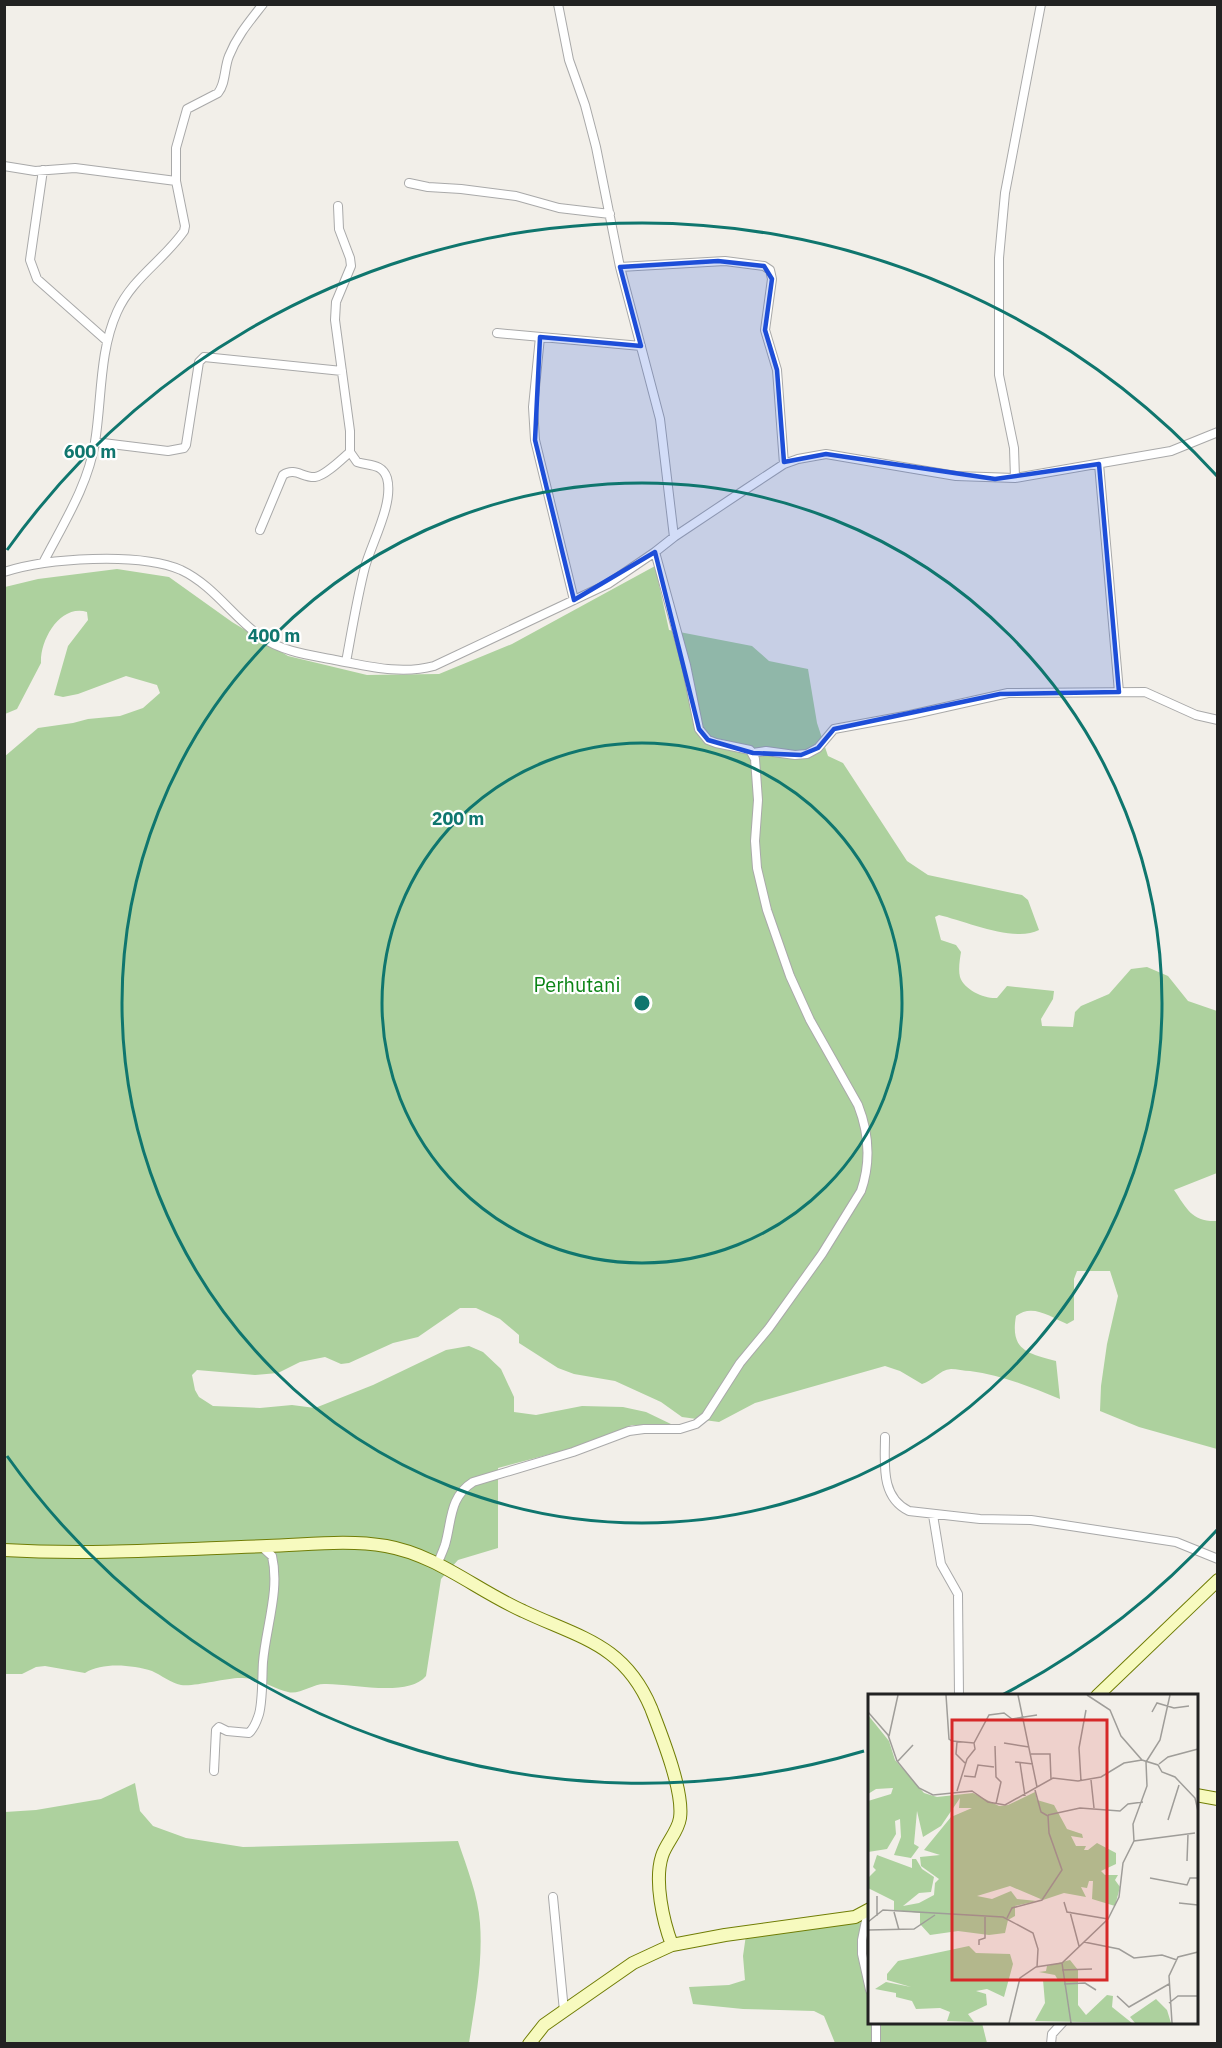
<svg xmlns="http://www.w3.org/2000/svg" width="1222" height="2048" font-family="'IBM Plex Sans',sans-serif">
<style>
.forest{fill:#add19e}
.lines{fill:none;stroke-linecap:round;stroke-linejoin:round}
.street-casing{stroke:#a9a9a9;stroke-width:10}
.secondary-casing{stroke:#707d05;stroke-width:14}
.street{stroke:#fff;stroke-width:8}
.secondary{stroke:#f7fabf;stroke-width:12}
.marked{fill:#1d4ed8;fill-opacity:0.2;stroke:#1d4ed8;stroke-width:4.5;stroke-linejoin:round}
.ring{fill:none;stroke:#0f766e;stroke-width:3}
.labels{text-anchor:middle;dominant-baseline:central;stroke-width:4.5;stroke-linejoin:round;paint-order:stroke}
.park-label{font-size:20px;fill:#0c8416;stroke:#fff}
.inset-road{fill:none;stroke:#9f9d99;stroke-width:1.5}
.view{fill:#d62828;fill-opacity:0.15;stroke:#d62828;stroke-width:3}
.inset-edge{fill:none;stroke:#222;stroke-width:3}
.centre{fill:#0f766e;stroke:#fff;stroke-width:3}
.ring-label{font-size:18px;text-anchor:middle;font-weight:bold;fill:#0f766e;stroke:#fff;stroke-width:4.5;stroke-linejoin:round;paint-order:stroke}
</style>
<rect width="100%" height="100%" fill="#f2efe9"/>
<path class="forest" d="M655,566L669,630L752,646L769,661L808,669L817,723L828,756L843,763L907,861L928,875L1022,895L1028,900L1039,930C1015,943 965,921 939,915L935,917L941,940L956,945L961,952C960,959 958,969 960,977C964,990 985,999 997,998L1007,986L1054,991L1053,999L1041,1019L1042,1026L1073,1027L1075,1012L1081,1006L1109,994L1131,969L1147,967L1168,976L1188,1001L1217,1011V1173L1174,1190C1187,1209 1192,1222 1217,1221V1449L1139,1427L1100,1411L1101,1386L1107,1344L1118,1296L1110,1271H1077L1074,1279V1320L1067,1324C1051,1317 1032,1303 1016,1316C1010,1350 1027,1353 1056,1361L1060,1399C1030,1387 1002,1375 970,1371C964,1371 957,1369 951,1369C939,1370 933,1381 922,1384L900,1371L885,1366L755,1403L719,1422L682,1417L661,1402L615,1381L574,1374L558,1368L519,1343V1335L500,1319L476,1308H460L418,1337L393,1343L349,1363L341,1364L325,1357L300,1362L278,1373L255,1375L197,1370L192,1375L195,1390L199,1397L213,1406L260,1408L292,1405L315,1408L373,1385L446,1350L469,1346L483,1352L501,1369L514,1397V1412L536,1415L582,1406L623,1407L646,1412L673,1425H632L581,1446L498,1468V1548L458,1560L441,1579L426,1676C408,1698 350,1683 324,1684C313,1684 299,1695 288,1692C271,1688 259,1677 240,1678C225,1678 194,1687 181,1685C171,1683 161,1675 152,1671C132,1665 103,1662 85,1673L45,1666L36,1667L22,1674H5L4,757L38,728L73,723L88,719L120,716L143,708L160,693L157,685L126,676L78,694L63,697L54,695L68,646L88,620L87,612C60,604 40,640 41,663L17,709L5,714V587L38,579L117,569L169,577L232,622L288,656L367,675L439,674L512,644Z
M135,1783L140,1811L153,1826L186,1838L243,1847L458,1841C467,1868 478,1895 480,1923C483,1963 475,2004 469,2043H5V1812L36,1810L101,1799Z
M869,1920L870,2022L982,2023L987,2043H835L824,2016L814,2011L743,2009L693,2004L689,1987L729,1985L745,1980L743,1956L746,1935L826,1923L855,1924Z"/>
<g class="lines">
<defs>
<path id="street" d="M558,4L569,60L585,105L596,147L620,267L660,419L674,537
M4,166L35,171L75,168L176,181V148L187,109L218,93C226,83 224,68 229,56C237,36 249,22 263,4
M43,170L30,260L37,279L107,341
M409,183L428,187L461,189L516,196L559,208L610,214
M338,206L339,229L350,258L351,266L336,302L335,320L350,431V452L357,462C369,466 382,463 387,478C394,503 372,542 365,567C357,598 352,630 346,662
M620,267L725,261L764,266L770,270L772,279L765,330L777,370L784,464
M497,333L641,346
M540,337L533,407L535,440L574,600
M95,442L168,451L184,448L186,445L199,362L204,357L342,371
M1099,464L1119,692
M1015,478L1014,448L999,375V258L1005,193L1041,4
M260,530L283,475C295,467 303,478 315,477C325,476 343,458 350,452
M43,563C63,524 88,486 95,442C102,399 99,352 117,312C132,278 164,260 184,231L185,226L176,181
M4,572C47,558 139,552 181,570C213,585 233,617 261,637C283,652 310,655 335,660C368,666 400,675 434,666L608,584L655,552L674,537L746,489L784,464L798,459L826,454L956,476L1015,478L1171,451L1218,432
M753,753L766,751L795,755L807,754L818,748L834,729L910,715L1008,693L1145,692L1196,715L1218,720
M885,1437C885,1463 880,1497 909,1511L980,1519L1031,1520L1176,1542L1218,1559
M933,1515L941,1564L958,1594L959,1696
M438,1563C440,1557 443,1551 445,1545C452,1521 449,1497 473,1482L573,1452L629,1431L644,1429H680L696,1424L706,1416L740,1363L769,1328L822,1254L861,1191C871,1162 869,1133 858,1105L810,1020L790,976L767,910L757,868L755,841L758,800L755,759L750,750L716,743L708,740L699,729L686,665L655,552
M214,1771L216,1730L219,1727L227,1731L249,1733C254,1728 256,1723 258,1717C263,1706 262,1675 263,1662C266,1627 280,1590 272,1556L262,1547
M553,1897L564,2011
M868,1911L862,1940V1954L870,1990
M876,2022V2044
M1051,2044L1052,2034L1063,2022"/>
<path id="secondary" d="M4,1550C92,1555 179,1549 267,1546C305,1545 347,1539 386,1546C437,1555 476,1590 523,1611C580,1638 624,1644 651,1708C661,1734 684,1791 680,1818C678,1832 666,1843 662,1856C654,1881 663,1921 672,1945
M1097,1696L1218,1580
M1196,1795L1218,1799
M529,2044L544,2025L564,2011L633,1963L661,1950L672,1945L725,1935L855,1917L870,1909"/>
</defs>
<use href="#street" class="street-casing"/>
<use href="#secondary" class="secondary-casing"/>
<use href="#street" class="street"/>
<use href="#secondary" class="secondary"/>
</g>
<path class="marked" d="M718,261L764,266L772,279L765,330L777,370L784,462L826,454L995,479L1099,464L1119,692L1000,694L834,729L818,748L801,755L753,753L708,740L699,729L655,552L574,600L535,440L540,337L641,346L620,267Z"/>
<g class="ring">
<circle cx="642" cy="1003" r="260"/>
<circle cx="642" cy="1003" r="520"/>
<path d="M1217 1530A780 780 0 0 1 1002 1695M864 1751A780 780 0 0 1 7 1456M7 550A780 780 0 0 1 1217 476"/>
</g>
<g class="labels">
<g class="park-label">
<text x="577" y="984">Perhutani</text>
</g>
</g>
<g transform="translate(868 1694)">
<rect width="330" height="330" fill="#f2efe9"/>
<path d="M0,21L21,47L27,66L56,99L69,103L105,99L131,112L140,111L167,98L169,106L186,111L199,135L214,140L215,144L203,142L208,152H218L216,156H220L229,149L248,159V170L233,177L237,181H250L247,186L252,193L247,212L224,205L225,187H221L219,194L213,193L218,203L196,199L175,206L142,192L109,202L124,205L143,197L149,205L169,207L147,212V222L140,226L137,239L121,241L90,237L62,241L52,230V219L26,216V207L0,194V184L8,176L5,173L9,161L44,174V165H48L54,175L66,183L63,198L51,199L35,212L51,209L66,201L67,189L71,185L53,172L52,163L72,161L56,156L83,123L104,114H91L92,104L73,132L55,143L49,117L46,150L51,153L43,164L26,161L33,143L32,125L27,127L28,140L19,155L0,158V107L23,100L25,94L8,95L0,100ZM101,252L108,259L142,260L145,270L136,303L119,295L108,297L118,300L119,311L100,320L106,328L79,327L82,318L72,314L48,315L44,307L28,303V299L7,295L18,288L43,293L19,286V280L30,267ZM202,266L210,276V311L218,321L239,301L245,302L244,313L264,329L167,327L177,309L175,286H190L187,281L171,278L178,277L179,272ZM288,305L299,316L303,329H267L262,323Z" fill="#add19e"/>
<path class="inset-road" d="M78,1L81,45L84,47L106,49L121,21L136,19L144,25L169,21M150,1L169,93M219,1L242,16L253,42L274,66L290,71L294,78L307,83L327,104L330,117M0,18L20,41L29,67L51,94L65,101L104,97L120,108L137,111L185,84L210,87L233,83L256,69L274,66M284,18L289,9L306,14L321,12M21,42L30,1M89,48L88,60L97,69M136,49L161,53M127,52L128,83L133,88L128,110M163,60H182L183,85M30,67L45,51M147,68L165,70M152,69L157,102M291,70L300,63L330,55M96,82L107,83L110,71L126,73M223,86L226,114M213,87L211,54L218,16M89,97L99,65L107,55L106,49M180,121L212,114L252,117L260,110L275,108M300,126L311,91M266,147L265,130L279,92L278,68L292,46L302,1M319,167L320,140M282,184L319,191L322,184H330M9,202V222M196,208L199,218L240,225M311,209L330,211M26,218L31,236M202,218L211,252M139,224L144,214L174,206L194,176L181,139L180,122L173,118L167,96M0,228L15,216L135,223L165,239L170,255L169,273M0,236L46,235L67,221M216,248L251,255L266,264L294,261L309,266M111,251V246L117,244V222M194,269L203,329M194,276L224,275M196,290L217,289L228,296M249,302L261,313L301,290M301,309L310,302H330M141,329L152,284L168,273L194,269L240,225L251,203L255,169L266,147L327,139M304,329L301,282L310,263L330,258"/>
<path class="view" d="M84,26H239V286H84Z"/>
<rect width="330" height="330" class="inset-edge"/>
</g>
<circle cx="642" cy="1003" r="9" class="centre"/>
<g class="ring-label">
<text x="90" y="458">600 m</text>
<text x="274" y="642">400 m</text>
<text x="458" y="825">200 m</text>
</g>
<rect width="1222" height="2048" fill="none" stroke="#222222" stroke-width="12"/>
</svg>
